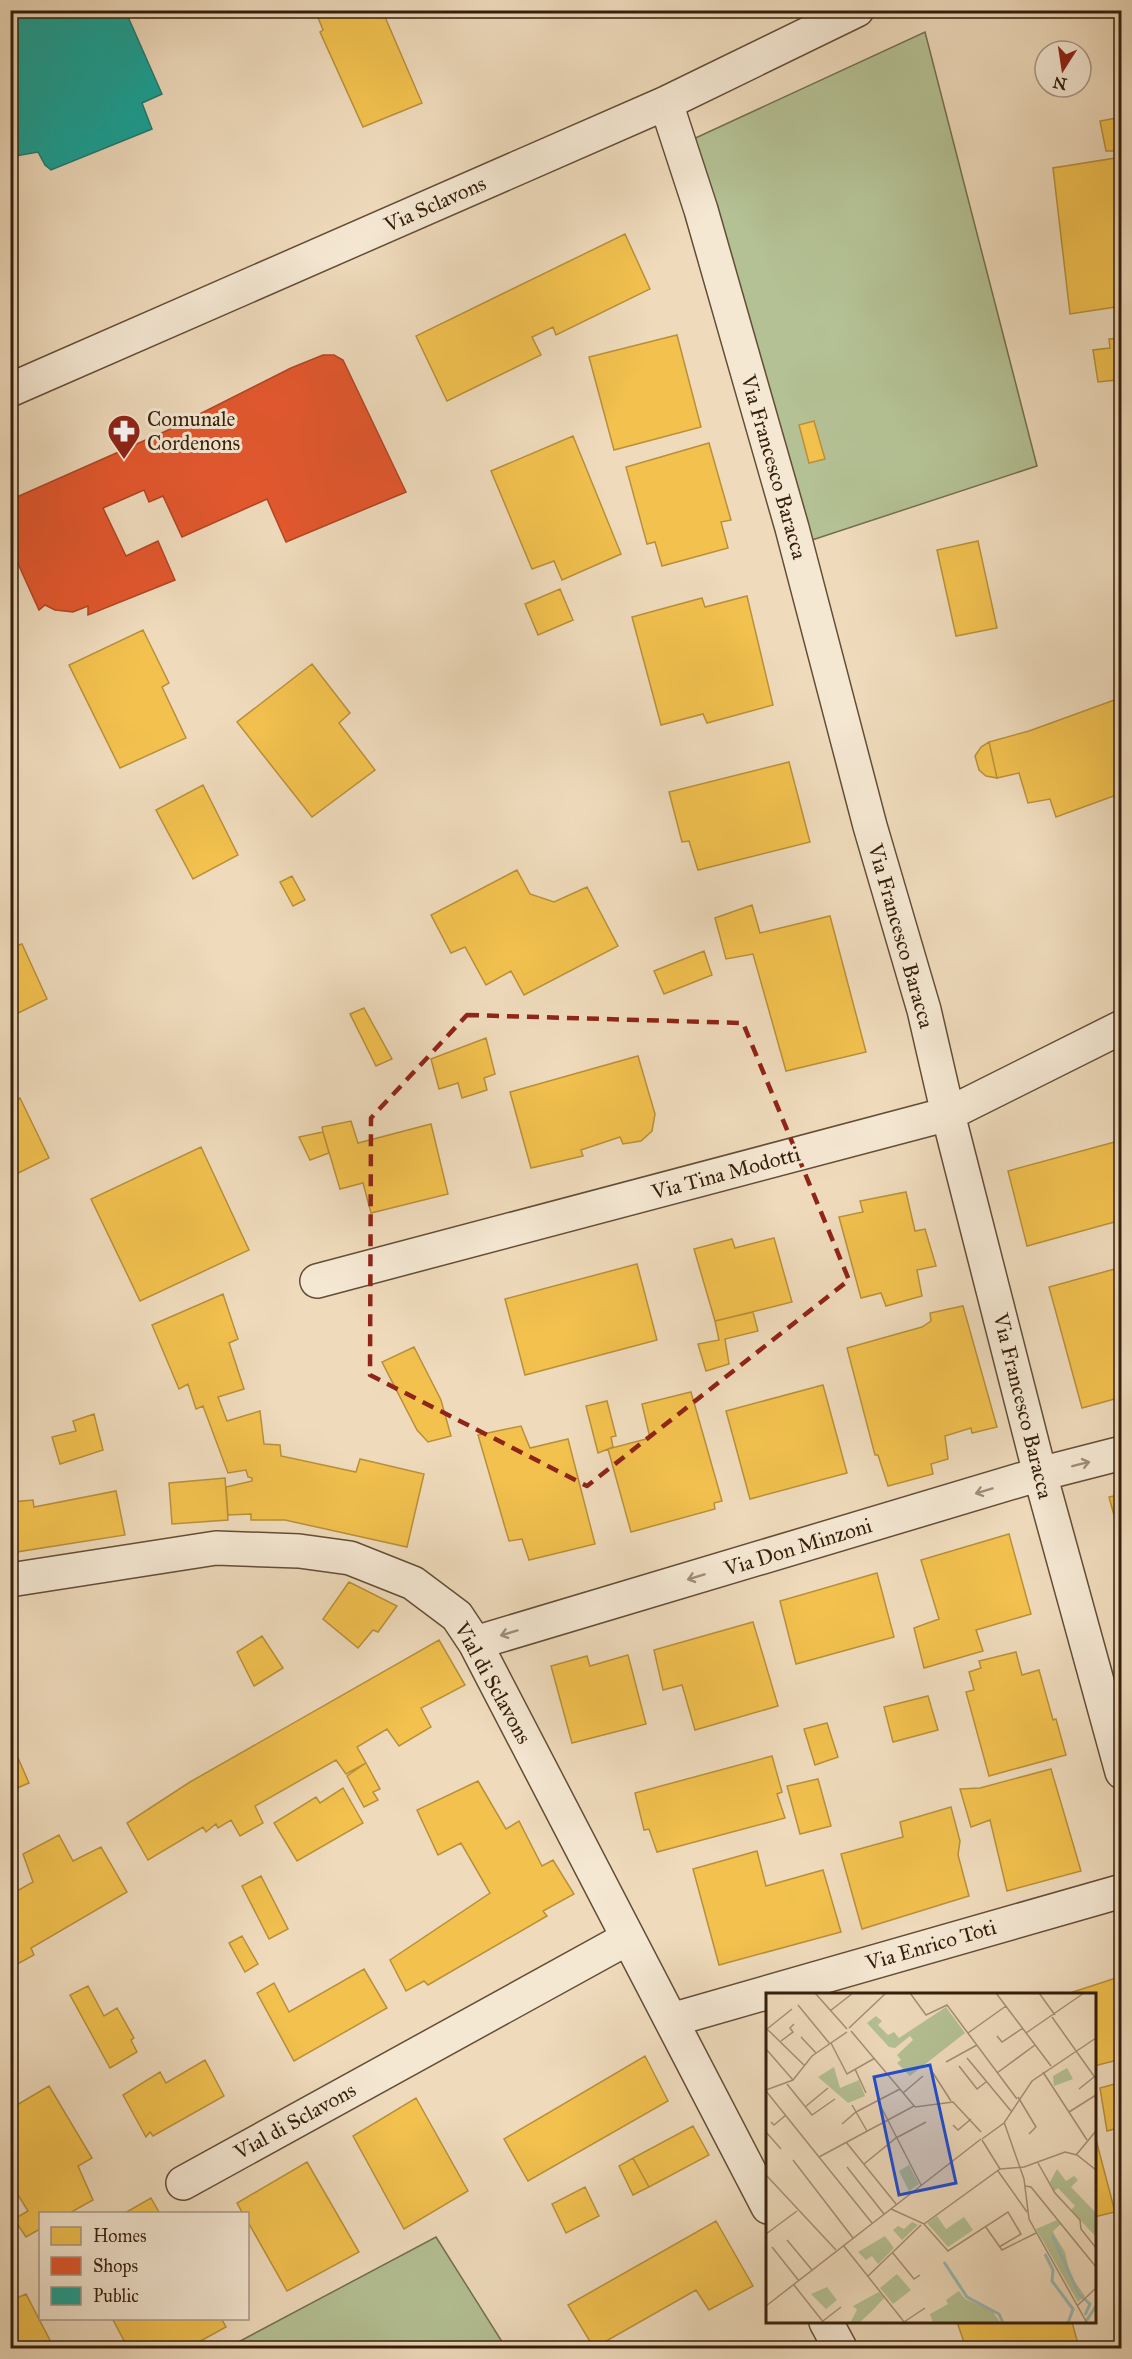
<svg xmlns="http://www.w3.org/2000/svg" width="1132" height="2359" font-family="'IM FELL Great Primer',serif">
<style>
.green{fill:#b4c194;stroke:#74704f;stroke-width:1.5}
.homes{fill:#f2c14e;stroke:#b9903a;stroke-width:1.5}
.shops{fill:#e4572e;stroke:#b04623;stroke-width:1.5}
.public{fill:#17a398;stroke:#207b6d;stroke-width:1.5}
.lines{fill:none;stroke-linecap:round;stroke-linejoin:round}
.minor-casing{stroke:#644d36;stroke-width:36}
.minor{stroke:#f5e8d3;stroke-width:33}
.oneway{stroke:#9f8d79}
.marked{fill:none;stroke:#8f2418;stroke-width:4.5;stroke-dasharray:12 8;stroke-linejoin:round}
.labels{text-anchor:middle;dominant-baseline:central;stroke-width:6;stroke-linejoin:round;paint-order:stroke}
.street-label{font-size:21px;fill:#351e0a;stroke:#f5e8d3}
.poi-label{font-size:21px;fill:#351e0a;stroke:#f5e8d3;text-anchor:start}
.inset-river{fill:none;stroke:#9abab5;stroke-width:3}
.inset-road{fill:none;stroke:#a58f75;stroke-width:1.5}
.view{fill:#1d4ed8;fill-opacity:0.15;stroke:#1d4ed8;stroke-width:3}
.inset-edge{fill:none;stroke:#351e0a;stroke-width:3}
</style>
<rect width="100%" height="100%" fill="#efdbbc"/>
<filter id="stains"><feTurbulence type="fractalNoise" baseFrequency=".00333" numOctaves="4"/><feColorMatrix values="0 0 0 0 .2 0 0 0 0 .09 0 0 0 0 .02 0 0 0 .5 -.17"/></filter>
<radialGradient id="worn" r=".72"><stop offset=".6" stop-color="#630" stop-opacity="0"/><stop offset="1" stop-color="#630" stop-opacity=".3"/></radialGradient>
<path class="green" d="M925,32L1037,466L809,541L689,141Z
M436,2237L506,2348H227Z"/>
<path class="homes" d="M315,10H382L422,103L363,127L320,32L323,30Z
M1122,117V156L1121,151H1106L1100,121Z
M1122,157V306L1070,314L1053,168Z
M625,234L650,289L556,335L553,327L532,337L541,355L447,401L416,336Z
M677,335L701,427L614,450L589,357Z
M1122,338V373L1115,374L1116,380L1098,382L1093,350L1110,348L1109,339Z
M814,421L825,459L809,463L799,425Z
M573,436L621,554L562,580L554,561L532,569L491,471Z
M709,443L731,520L721,522L728,548L662,566L655,542L647,544L626,467Z
M978,541L997,628L956,636L937,550Z
M560,589L573,620L538,635L525,604Z
M747,596L773,705L707,723L703,714L661,725L632,617L702,598L705,607Z
M143,630L169,683L162,687L186,738L120,768L69,665Z
M312,664L350,713L339,723L375,770L312,817L237,722Z
M1120,695H1122V793L1056,817L1050,799L1028,803L1019,773L997,778L989,742L1029,731L1120,698Z
M989,742L997,778L986,776L979,770L975,756L981,747Z
M789,762L810,842L698,870L689,841L682,842L669,792Z
M203,785L238,855L193,879L156,810Z
M517,870L530,894L554,902L587,887L618,946L524,995L511,971L486,985L465,947L451,953L431,915Z
M292,876L305,900L293,906L280,882Z
M752,905L760,933L830,916L866,1052L786,1071L753,954L726,959L715,918Z
M22,944L47,999L10,1017V948Z
M704,951L712,975L664,994L654,971Z
M364,1008L392,1059L376,1066L350,1014Z
M486,1038L495,1074L484,1078L487,1090L462,1098L458,1083L439,1089L431,1059Z
M638,1056L655,1114L652,1131L641,1141L623,1144L620,1137L581,1150L583,1156L531,1168L510,1092Z
M20,1098L49,1158L10,1177V1103Z
M351,1121L358,1143L431,1124L448,1194L371,1213L363,1183L340,1189L323,1132L322,1127Z
M323,1132L329,1153L310,1160L299,1137Z
M1122,1140V1220L1027,1246L1008,1171Z
M201,1147L249,1250L140,1301L91,1199Z
M906,1192L915,1231L925,1229L936,1266L917,1270L922,1296L886,1306L881,1293L861,1298L839,1217L863,1212L860,1201Z
M774,1238L792,1302L715,1321L694,1249L732,1239L735,1248Z
M637,1264L657,1340L525,1375L505,1299Z
M1122,1267V1397L1082,1408L1049,1287Z
M223,1294L238,1339L229,1343L244,1389L218,1397L227,1421L260,1411L264,1444L280,1445L281,1456L356,1472L360,1459L424,1474L407,1547L285,1520H251V1514L228,1515L226,1487L252,1481V1478L248,1477L246,1470L228,1473L203,1406L196,1409L188,1384L179,1389L152,1325Z
M963,1306L997,1427L972,1433L971,1428L945,1436L948,1459L931,1464L933,1474L888,1486L878,1455H875L847,1348L922,1327L931,1321L930,1313Z
M753,1312L758,1331L725,1339L729,1364L706,1371L698,1344L719,1340L715,1321Z
M414,1347L441,1400L451,1436L428,1442L417,1430L382,1362Z
M823,1385L847,1473L750,1499L726,1411Z
M691,1392L722,1501L714,1503L715,1509L631,1532L608,1449L650,1438L642,1404Z
M607,1401L616,1436L611,1437L613,1447L598,1453L586,1406Z
M94,1414L103,1450L60,1464L52,1437L76,1431L73,1421Z
M521,1426L530,1448L568,1439L595,1544L529,1560L522,1539L509,1541L478,1435Z
M225,1478L228,1520L172,1524L169,1483Z
M116,1491L125,1535L10,1553V1502L33,1500L34,1507Z
M1122,1494V1544L1109,1497Z
M1009,1534L1031,1614L976,1630L983,1651L924,1668L914,1628L939,1619L921,1560Z
M877,1573L894,1637L796,1664L780,1601Z
M349,1582L397,1606L378,1632L373,1630L358,1648L323,1619Z
M753,1622L778,1706L695,1730L682,1685L663,1690L654,1650Z
M262,1636L283,1668L254,1686L237,1652Z
M439,1640L465,1685L421,1708L431,1727L399,1746L387,1729L357,1747L366,1763L346,1774L336,1760L255,1806L263,1823L240,1836L231,1820L218,1828L216,1824L206,1832L203,1827L148,1860L127,1823L190,1782Z
M1016,1652L1022,1675L1039,1670L1053,1720L1056,1719L1066,1755L989,1776L966,1692L974,1690L969,1672L981,1668L979,1661Z
M628,1655L646,1724L572,1743L551,1666L587,1656L590,1666Z
M928,1696L938,1730L893,1742L884,1707Z
M827,1723L838,1757L815,1765L804,1729Z
M772,1756L782,1792L777,1794L785,1818L657,1852L649,1829L644,1830L635,1793Z
M18,1758L29,1783L10,1791V1762Z
M366,1763L380,1789L373,1792L378,1800L364,1807L347,1776Z
M1051,1769L1081,1871L1007,1891L990,1820L971,1827L960,1789L980,1788Z
M818,1779L831,1826L800,1834L787,1786Z
M478,1781L506,1829L519,1821L542,1866L553,1860L574,1894L543,1911L547,1916L428,1985L424,1981L406,1991L390,1960L490,1893L461,1843L438,1855L417,1810Z
M343,1788L363,1823L297,1861L274,1823L316,1797L320,1803Z
M951,1807L960,1841L958,1855L969,1896L862,1929L841,1854L903,1837L900,1822Z
M59,1835L73,1861L101,1847L127,1892L31,1948L34,1955L10,1968V1895L33,1882L23,1854Z
M757,1851L766,1886L823,1870L841,1932L719,1965L693,1869Z
M261,1876L288,1929L269,1939L242,1886Z
M242,1936L258,1964L245,1972L229,1943Z
M364,1969L387,2008L294,2061L257,1993L274,1983L289,2012Z
M1122,1976V2059L1094,2066V1994H1074L1073,1992Z
M88,1986L104,2016L117,2008L134,2038L131,2040L137,2052L110,2068L70,1995Z
M645,2056L668,2101L528,2181L504,2139Z
M205,2060L224,2096L153,2136L150,2132L146,2137L123,2095L160,2072L166,2083Z
M1122,2082V2127L1107,2131L1100,2088Z
M49,2086L92,2158L78,2166L93,2200L68,2214H40V2229L26,2237L14,2219L28,2211L10,2182V2148L16,2144L10,2134V2109Z
M416,2098L468,2191L404,2229L353,2136Z
M693,2126L709,2155L649,2187L633,2158Z
M1094,2132L1115,2212L1094,2217Z
M633,2158L649,2187L633,2195L619,2166Z
M307,2162L359,2252L287,2291L248,2222V2214H243L237,2203Z
M585,2187L599,2216L566,2233L552,2204Z
M151,2198L160,2214H123Z
M716,2221L753,2286L709,2310L696,2290L594,2348L568,2305Z
M26,2294L54,2348H10V2301Z
M112,2318H221L226,2327L188,2348H128Z
M957,2322H1072L1078,2344L1061,2348H966Z"/>
<path class="shops" d="M323,355H334L343,360L406,492L286,542L267,499L182,537L163,496L149,502L144,490L103,508L126,556L158,541L175,580L88,615V606L73,612L55,610L45,605L39,610L10,546V500L166,431L291,368Z"/>
<path class="public" d="M10,10H125L162,94L142,103L152,129L51,170L45,165L38,152L16,156L10,143Z"/>
<g class="lines">
<defs>
<path id="minor" d="M666,103L701,210L792,528L870,826L924,1010L948,1114L1040,1474L1122,1772
M10,390L666,103L857,10
M317,1281L948,1114L1122,1027
M10,1580L216,1548L299,1551L350,1558L413,1583L457,1616L475,1643L768,2207
M475,1643L1040,1474L1122,1453
M671,2020L1122,1891
M183,2183L628,1938
M826,2322L840,2348"/>
</defs>
<use href="#minor" class="minor-casing"/>
<use href="#minor" class="minor"/>
</g>
<defs><path id="oneway-shaft" d="M-6 0H5M1.5-3L5.5 0L1.5 3" fill="none" stroke-width="1.6" stroke-linecap="round" stroke-linejoin="round" transform="scale(1.5)"/></defs>
<g class="oneway">
<use href="#oneway-shaft" transform="translate(1081 1464) rotate(-14)"/>
<use href="#oneway-shaft" transform="translate(984 1491) rotate(163)"/>
<use href="#oneway-shaft" transform="translate(696 1577) rotate(163)"/>
<use href="#oneway-shaft" transform="translate(509 1633) rotate(163)"/>
</g>
<path class="marked" d="M467,1015L743,1023L849,1280L587,1486L370,1375L371,1118Z"/>
<defs>
<symbol id="pharmacy-pin" viewBox="-11 -11 22 30"><path d="M0 17L-7.5 6A9.5 9.5 0 1 1 7.5 6Z" fill="#8f2418" stroke="#f5e8d3"/><path d="M-2-6h4v4h4v4h-4v4h-4v-4h-4v-4h4Z" fill="#fff"/></symbol>
</defs>
<g fill-rule="evenodd">
<use href="#pharmacy-pin" x="105" y="412" width="38" height="52"/>
</g>
<g class="labels">
<g class="street-label">
<text transform="translate(435 204) rotate(-24)">Via Sclavons</text>
<text transform="translate(774 467) rotate(74)">Via Francesco Baracca</text>
<text transform="translate(901 936) rotate(74)">Via Francesco Baracca</text>
<text transform="translate(726 1173) rotate(-15)">Via Tina Modotti</text>
<text transform="translate(1023 1406) rotate(76)">Via Francesco Baracca</text>
<text transform="translate(798 1547) rotate(-17)">Via Don Minzoni</text>
<text transform="translate(493 1683) rotate(61)">Vial di Sclavons</text>
<text transform="translate(931 1945) rotate(-16)">Via Enrico Toti</text>
<text transform="translate(295 2121) rotate(-29)">Vial di Sclavons</text>
</g>
<g class="poi-label">
<text x="147" y="419">Comunale<tspan x="147" dy="24">Cordenons</tspan></text>
</g>
</g>
<g transform="translate(766 1993)">
<rect width="330" height="330" fill="#efdbbc"/>
<path d="M180,14L199,40L144,83L131,70L135,67L131,62L147,47L144,43L129,55L123,54L101,30L110,23L116,28L112,32L122,42L128,39L133,45ZM68,74L74,95L93,87L99,103L82,110L52,84ZM301,75L307,86L288,93L287,83ZM143,172L153,191L143,198L133,178ZM291,176L300,188L308,183L312,187L305,194L330,220V244L305,217L309,213L292,195L288,198L284,189ZM171,223L180,236L198,224L207,237L182,254L161,230ZM291,227L295,231L287,238L288,241L299,259L304,282L319,303L312,309L270,236ZM146,229L152,232L136,247L127,237L132,233L138,236ZM119,243L128,255L112,271L106,263L100,267L92,259ZM131,281L145,297L127,311L114,295ZM61,294L71,307L60,316L45,301ZM193,298L199,306L225,317L235,330H167L164,321L182,311L180,307ZM113,299L118,305L107,317L93,330H84L91,317L87,313Z" fill="#b4c194"/>
<path class="inset-river" d="M286,242L313,301L324,311L319,322M279,261L287,277L286,288L307,316L302,330M178,269L201,304L233,321L237,330M319,330L330,313"/>
<path class="inset-road" d="M49,0L81,36M144,0L160,22L181,12L251,106M230,0L285,73M273,0L289,22M32,12L64,51M64,18L87,0M286,24L330,86M0,35L39,73M83,35L120,0M1,36L26,16M85,38L149,114L187,109L215,139M202,40L240,13M260,40L318,0M231,43L236,49L257,35M35,44L50,60M15,48L27,39L24,35L28,31M65,50L81,81L109,65M0,56L27,87M201,65L245,118M180,69L211,52M193,73L211,96L220,89M89,76L100,100M277,79L321,147M167,80L185,108M231,80L269,52M21,91L46,122L69,106M313,96L328,84M0,97L27,87L46,63L81,39M0,98L106,230M137,100L157,83M252,104L270,134L263,141M112,108L155,192M86,112L101,138M39,114L62,95M303,119L330,102M5,129L8,132L20,122M238,129L258,186L263,226L321,330M76,131L90,119L134,96M187,132L192,137L205,126M0,139L15,156M216,146L238,130L266,88L330,45M216,147L234,176M80,149L130,211M310,162L330,138M53,164L148,113M27,167L87,245M272,170L289,200L314,227L315,236L330,255M98,171L130,145L160,129M81,174L118,221M232,178L261,219M0,182L70,257M259,193L265,194L330,274M125,216L158,231L234,176L258,174L299,159L311,162L330,177M158,231L182,258L242,219L255,241L233,254M219,233L236,257L270,240M0,241L31,218M21,247L46,277M77,252L139,330M6,254L33,288M126,259L148,286L154,282M102,283L155,232M28,292L58,330M312,312L330,295M0,313L215,146M57,328L75,314M138,329L159,315"/>
<path class="view" d="M164,72L190,190L133,202L108,84Z"/>
<rect width="330" height="330" class="inset-edge"/>
</g>
<rect width="1132" height="2359" fill="none" stroke="#efdbbc" stroke-width="36"/>
<rect x="12" y="12" width="1108" height="2335" fill="none" stroke="#351e0a" stroke-width="3"/>
<rect x="18" y="18" width="1096" height="2323" fill="none" stroke="#351e0a" stroke-width="1.5"/>
<rect x="39" y="2212" width="210" height="108" fill="#f5e8d3" stroke="#a89783" stroke-width="1.5"/>
<rect x="51" y="2227" width="30" height="18" fill="#f2c14e" stroke="#a89783" stroke-width="1.5"/>
<text x="93" y="2242" font-size="18" fill="#351e0a">Homes</text>
<rect x="51" y="2257" width="30" height="18" fill="#e4572e" stroke="#a89783" stroke-width="1.5"/>
<text x="93" y="2272" font-size="18" fill="#351e0a">Shops</text>
<rect x="51" y="2287" width="30" height="18" fill="#17a398" stroke="#a89783" stroke-width="1.5"/>
<text x="93" y="2302" font-size="18" fill="#351e0a">Public</text>
<g transform="translate(1063 69) rotate(192)"><circle r="28" fill="#f5e8d3" stroke="#a89783" stroke-width="1.5"/>
<path d="M0-4.5L10 22L0 15L-10 22Z" fill="#8f2418"/>
<text y="-9" font-size="16" font-weight="bold" text-anchor="middle" fill="#351e0a">N</text>
</g>
<rect width="100%" height="100%" filter="url(#stains)"/>
<rect width="100%" height="100%" fill="url(#worn)"/>
</svg>
